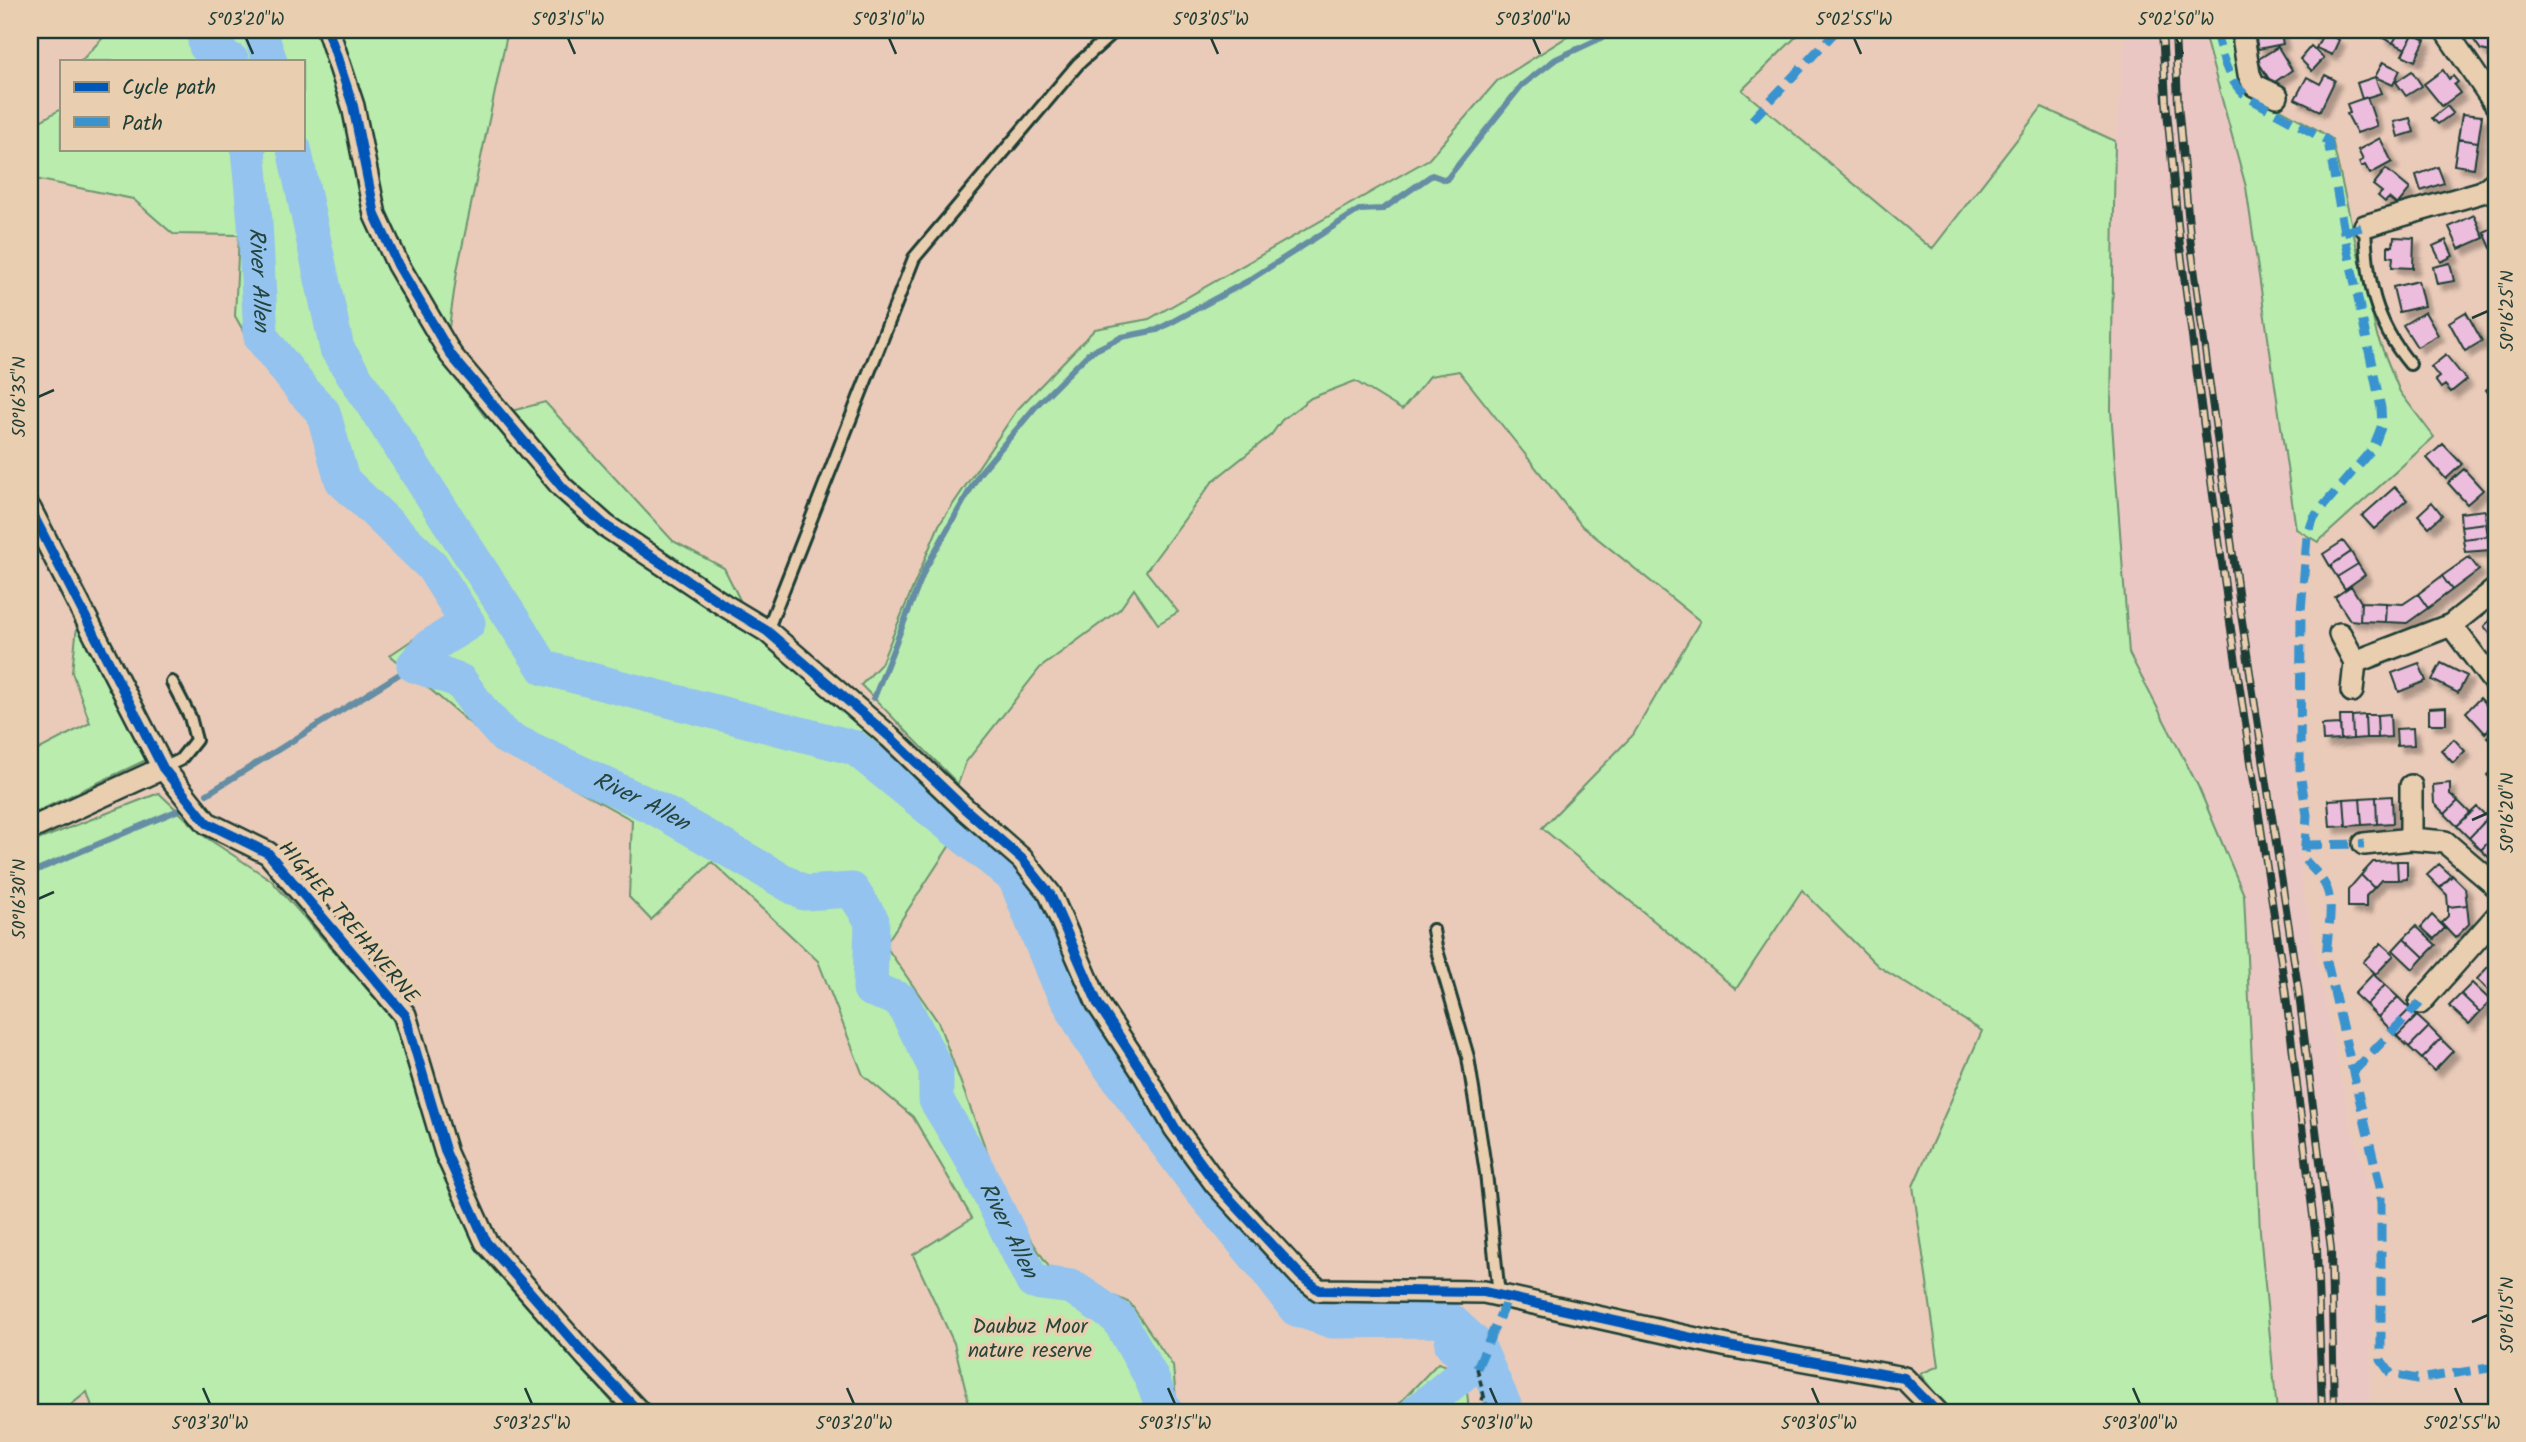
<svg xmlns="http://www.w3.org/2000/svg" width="2526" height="1442" font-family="Kalam,sans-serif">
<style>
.built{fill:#ebc7c4}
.green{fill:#b9ecad;stroke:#6c9470;stroke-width:2}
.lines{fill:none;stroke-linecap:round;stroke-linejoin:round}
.stream{stroke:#658da4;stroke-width:6}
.river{stroke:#93c3ee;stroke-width:35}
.building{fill:#edbddd;stroke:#1f3d34;stroke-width:2;filter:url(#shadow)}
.service-casing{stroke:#1f3d34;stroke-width:16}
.minor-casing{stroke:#1f3d34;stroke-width:26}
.path{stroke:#1f3d34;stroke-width:3.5;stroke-dasharray:7 5;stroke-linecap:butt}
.service{stroke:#e9ceb0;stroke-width:10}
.minor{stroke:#e9ceb0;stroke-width:21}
.rail-casing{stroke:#1f3d34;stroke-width:8}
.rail{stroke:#e9ceb0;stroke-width:5;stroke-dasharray:16;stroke-linecap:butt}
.quiet{stroke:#3993ce;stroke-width:9;stroke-dasharray:18 9;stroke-linecap:butt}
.cycleway-casing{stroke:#e9ceb0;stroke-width:15}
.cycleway{stroke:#0057b8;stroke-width:10}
.ticks{fill:none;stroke:#1f3d34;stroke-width:2.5}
.labels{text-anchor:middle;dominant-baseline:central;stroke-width:7;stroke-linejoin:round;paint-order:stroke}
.street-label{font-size:21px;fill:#1f3d34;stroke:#e9ceb0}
.park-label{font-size:21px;fill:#27463a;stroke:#e9ceb0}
.water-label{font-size:23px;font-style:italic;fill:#25443d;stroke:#e9ceb0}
.neatline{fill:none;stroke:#1f3d34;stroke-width:2.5}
.ticks-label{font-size:18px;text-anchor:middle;fill:#1f3d34}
</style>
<defs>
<filter id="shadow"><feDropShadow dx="6" dy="6" stdDeviation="2" flood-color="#0004"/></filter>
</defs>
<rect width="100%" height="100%" fill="#eacbb9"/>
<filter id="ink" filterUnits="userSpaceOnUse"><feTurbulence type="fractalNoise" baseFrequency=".0143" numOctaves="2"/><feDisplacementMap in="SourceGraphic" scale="14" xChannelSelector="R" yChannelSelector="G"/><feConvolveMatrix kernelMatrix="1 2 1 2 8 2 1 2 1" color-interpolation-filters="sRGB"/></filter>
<g filter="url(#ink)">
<path class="built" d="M2127,30H2203L2246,187L2296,529L2293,767L2303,891L2351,1127L2374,1206L2369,1412H2277L2260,1231L2198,786L2129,653L2111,410L2115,141Z"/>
<path class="green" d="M110,30H508L457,271L444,362L486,418L545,402L673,541L724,568L760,640L967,819L885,945L938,1022L1005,1200L1049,1267L1130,1303L1173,1366L1176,1400L1183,1412H971L954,1343L913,1255L972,1218L913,1117L863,1075L818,961L712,862L651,920L629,897L632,820L493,743L390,655L467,603L331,481L340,412L258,357L235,316L239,235L173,234L133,199L30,178V127L61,109V149H303V61H81Z
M1578,30H1803L1742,90L1932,249L2042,107L2115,141L2111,410L2129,653L2198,786L2244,895L2260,1231L2277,1412H1950L1920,1374L1939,1366L1913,1186L1982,1031L1878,966L1802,890L1736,989L1542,828L1633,735L1700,621L1582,526L1459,371L1430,376L1402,410L1355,381L1311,398L1282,420L1271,435L1213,481L1146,571L1178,612L1158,624L1134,589L1120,609L1040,668L966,762L958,784L861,685L881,664L939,525L1017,410L1095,329L1149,319L1429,159L1497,81Z
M2203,30H2232L2242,85C2270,106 2303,119 2332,139L2377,336L2400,392L2434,437L2318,542L2296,529L2246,187Z
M77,626L146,760L30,815V754L90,723L72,672Z
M159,793L204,836L271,880L392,1017L443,1171L480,1254L621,1412H94L87,1392L62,1412H30V843Z
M1438,1363L1465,1372L1469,1411L1391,1412Z"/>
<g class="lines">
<path class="stream" d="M874,698L925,569L979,474L1037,405L1089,353L1122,337L1157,330L1248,281L1359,210L1383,209L1432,175L1446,180L1522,85L1556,59L1601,38L1610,30
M855,748L860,734
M207,794L414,665
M30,873L188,806"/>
<g class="river">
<path d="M203,30L206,46L232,61"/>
<path d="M259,30L270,61"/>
<path id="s1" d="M248,149L255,222L261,337L303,391L323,412L342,480L432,566L468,623L429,647L414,665L460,681L480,709L505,737L657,809L804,893L852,890L872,921L870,989L901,1000L936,1069V1100L973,1161L1033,1282L1072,1287L1118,1318L1151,1377L1165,1412"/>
<path d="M294,149L337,349L544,668L855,748L1015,878L1055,976L1091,1041L1200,1189L1263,1265L1296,1309L1332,1321L1450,1320L1478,1346L1507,1412"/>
<path d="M1417,1412L1465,1372L1467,1360L1452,1344L1458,1337"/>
</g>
</g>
<path class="building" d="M2254,30H2280L2283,44L2258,49Z
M2304,30H2321L2320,35Z
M2385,30H2400L2393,43L2381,37Z
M2400,30H2415L2406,49L2393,43Z
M2474,30H2489L2494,36L2491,52L2481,50L2469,33Z
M2324,32L2339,40L2332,55L2316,48Z
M2413,34L2425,40L2415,61L2402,55Z
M2494,36L2496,37V58L2489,57Z
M2311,46L2324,58L2312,71L2300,59Z
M2278,47L2292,70L2272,84L2257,60Z
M2383,62L2400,70L2393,85L2375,77Z
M2443,70L2449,79L2453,76L2458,82L2454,85L2460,93L2442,106L2424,84Z
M2412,71L2422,86L2406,96L2396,82Z
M2325,75L2335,80L2320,111L2295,99L2307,77L2320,84Z
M2375,77L2381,93L2362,99L2357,83Z
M2367,97L2377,126L2357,133L2347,114L2350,113L2347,104Z
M2447,106L2453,113L2438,124L2432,118Z
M2462,114L2482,116L2478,142L2458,139Z
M2410,118L2414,132L2398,137L2394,122Z
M2380,138L2392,162L2370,174L2365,165L2361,167L2359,162L2363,160L2358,150Z
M2458,139L2478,142L2474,168L2454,165Z
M2438,167L2444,183L2421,191L2416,175Z
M2386,169L2410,189L2397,205L2389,198L2385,202L2378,196L2382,192L2373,185Z
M2474,215L2484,238L2459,249L2449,227Z
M2496,226V245L2491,248L2484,232Z
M2394,237L2414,238L2413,268L2392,267L2393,257L2388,256V246H2393Z
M2446,240L2453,256L2441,262L2433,246Z
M2450,263L2454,281L2437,284L2433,267Z
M2418,281L2424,306L2399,312L2393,287Z
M2425,312L2438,335L2417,347L2403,325Z
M2466,312L2482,341L2465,351L2449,322Z
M2446,355L2466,380L2451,392L2445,385L2441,388L2435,380L2439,377L2431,367Z
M2496,381V401L2495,402L2486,390Z
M2443,444L2462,464L2446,479L2427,458Z
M2464,469L2483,490L2467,504L2448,483Z
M2395,487L2407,500L2374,529L2362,516Z
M2432,502L2442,515L2429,527L2418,515Z
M2485,510L2486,523L2461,526L2460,513Z
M2486,523L2488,536L2463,539L2461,526Z
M2488,536L2490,550L2465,552L2463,539Z
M2343,541L2351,552L2330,566L2323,554Z
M2351,552L2358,564L2337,577L2330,566Z
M2469,557L2479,570L2452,590L2442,576Z
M2358,564L2365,575L2345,589L2337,577Z
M2442,576L2452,590L2428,608L2418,594Z
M2351,586L2361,602L2360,621L2350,620L2335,597Z
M2418,594L2428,608L2407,623L2385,622L2386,603L2403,604Z
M2361,602L2386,603L2385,622L2360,621Z
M2495,616L2496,617V641L2484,626Z
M2419,663L2426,681L2399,692L2392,673Z
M2441,663L2467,676L2458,693L2432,680Z
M2480,698L2496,716V723L2485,733L2466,712Z
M2446,707V724H2429V708Z
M2390,714L2391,737L2378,738L2377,715Z
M2365,715H2377L2378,738H2366Z
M2365,715L2366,738L2353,739L2352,716Z
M2340,716H2352L2353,739L2341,740Z
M2340,724L2341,740L2323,741L2322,725Z
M2413,728L2414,745L2397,746L2396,729Z
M2496,730V747L2487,737Z
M2454,739L2465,751L2453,763L2441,750Z
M2496,766V785L2487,775Z
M2450,783V794L2458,801L2445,814L2434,803L2433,785Z
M2392,796L2393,823L2377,824L2376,797Z
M2376,797L2377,824L2362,825L2360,798Z
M2360,798L2362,825L2346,826L2344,799Z
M2344,799L2346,826L2330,827L2328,800Z
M2458,801L2470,813L2457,826L2445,814Z
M2477,807L2488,818L2469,838L2457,826Z
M2488,818L2496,826V834L2481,850L2469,838Z
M2494,836L2496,858L2493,861L2481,850Z
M2397,861L2398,880H2381L2374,888L2361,875L2373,862Z
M2397,861H2407V879L2398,880Z
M2439,864L2452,876L2440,888L2427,875Z
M2361,875L2374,888L2366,896V907H2348V890Z
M2452,875L2465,888L2467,905L2448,907L2447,895L2440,888Z
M2467,905L2469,924L2455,938L2441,923L2448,916V907Z
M2432,915L2445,928L2434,939L2421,927Z
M2416,926L2436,945L2424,957L2404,938Z
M2404,938L2424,957L2413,969L2393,950Z
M2381,943L2394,955L2376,974L2363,962Z
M2496,958V987L2491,993L2477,979Z
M2373,974L2385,985L2366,1005L2354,994Z
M2472,983L2491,1001L2480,1012L2461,994Z
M2385,985L2398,997L2378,1017L2366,1005Z
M2461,994L2480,1012L2469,1024L2449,1006Z
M2398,997L2410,1009L2390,1029L2378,1017Z
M2410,1009L2417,1016L2397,1036L2390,1029Z
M2417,1016L2429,1027L2409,1047L2397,1036Z
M2429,1027L2441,1039L2422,1059L2409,1047Z
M2441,1039L2453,1051L2434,1071L2422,1059Z"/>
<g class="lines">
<defs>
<path id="service" d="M2365,226C2367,281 2374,321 2410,364
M767,631L914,258L1078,64L1116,30
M163,768L180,760L196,740L190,717L172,682
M1433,930L1436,947L1468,1057L1486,1173L1499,1295"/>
<path id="minor" d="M328,30L353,106L375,215L398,265L451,355L563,488L606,526L724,605L767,631L890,737L965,809L1022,859L1050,894L1098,1004L1144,1074L1175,1128L1216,1184L1301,1276L1319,1290L1484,1292L1728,1346L1904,1378L1937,1412
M2242,30L2249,74L2254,85L2277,96
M2445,30L2496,105
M2365,226L2482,192L2496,181
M30,509L163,768L207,823L268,853L405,1015L446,1153L486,1242L587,1357L639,1412
M2451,625L2496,685
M2340,634L2355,662
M2352,691L2355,662L2451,625L2496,589
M30,829L163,768
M2411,839V786
M2364,844L2411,839L2445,842L2496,886
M2420,1003L2496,917"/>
</defs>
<use href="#service" class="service-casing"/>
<use href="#minor" class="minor-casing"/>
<path class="path" d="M30,1125L38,1190L30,1196
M1477,1368L1488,1412
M1479,1412L1483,1397"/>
<use href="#service" class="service"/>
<use href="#minor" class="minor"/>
<defs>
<path id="rail" d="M2162,30L2166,101L2180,246L2229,616L2285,988L2317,1248L2322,1412
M2175,30L2178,103L2191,246L2241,614L2298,987L2331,1249L2334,1412"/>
</defs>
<use href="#rail" class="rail-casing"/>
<use href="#rail" class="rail"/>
<path class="quiet" d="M2215,30C2223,56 2226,81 2249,98L2328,141L2344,232L2381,408L2382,425L2373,448L2314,517L2307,537L2301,611L2300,773L2307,815L2304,859C2310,866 2317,872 2322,880C2339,903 2324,937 2327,962L2381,1191V1360L2391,1374L2417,1379L2496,1367
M1752,120L1837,30
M2344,232L2365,226
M2305,845L2364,844
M2353,1072L2420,1003
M1477,1368L1508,1297"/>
<defs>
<path id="cycleway" d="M328,30L353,106L375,215L398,265L451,355L563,488L606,526L724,605L767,631L890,737L965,809L1022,859L1050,894L1098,1004L1144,1074L1175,1128L1216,1184L1301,1276L1319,1290L1484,1292L1728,1346L1904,1378L1937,1412
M30,509L163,768L207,823L268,853L405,1015L446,1153L486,1242L587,1357L639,1412"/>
</defs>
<use href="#cycleway" class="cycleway-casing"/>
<use href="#cycleway" class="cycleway"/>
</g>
</g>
<path class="ticks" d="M246,38L253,54M568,38L575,54M889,38L896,54M1211,38L1218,54M1533,38L1540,54M1854,38L1861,54M2176,38L2183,54M2472,318L2488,311M38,397L54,390M2472,820L2488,813M38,899L54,892M2472,1322L2488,1315M203,1388L210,1404M525,1388L532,1404M847,1388L854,1404M1168,1388L1175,1404M1490,1388L1497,1404M1812,1388L1819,1404M2133,1388L2140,1404M2455,1388L2462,1404"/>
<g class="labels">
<g class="street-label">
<text transform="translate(348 923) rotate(50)">HIGHER TREHAVERNE</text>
</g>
<g class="park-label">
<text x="1030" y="1327">Daubuz Moor<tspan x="1030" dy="24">nature reserve</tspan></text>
</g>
<g class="water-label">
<text stroke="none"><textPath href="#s1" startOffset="131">River Allen</textPath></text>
<text stroke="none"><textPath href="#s1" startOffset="889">River Allen</textPath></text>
<text stroke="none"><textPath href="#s1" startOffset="1519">River Allen</textPath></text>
</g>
</g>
<rect width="2526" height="1442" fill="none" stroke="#e9ceb0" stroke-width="77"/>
<rect x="60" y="60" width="245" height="91" fill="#e9ceb0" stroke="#98947e" stroke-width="2"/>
<rect x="74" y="82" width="35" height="10" fill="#0057b8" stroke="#98947e" stroke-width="2"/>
<text x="122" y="94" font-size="21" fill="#1f3d34">Cycle path</text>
<rect x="74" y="117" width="35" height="10" fill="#3993ce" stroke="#98947e" stroke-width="2"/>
<text x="122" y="130" font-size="21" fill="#1f3d34">Path</text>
<rect x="38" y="38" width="2450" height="1366" class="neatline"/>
<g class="ticks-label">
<text x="246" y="25">5°03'20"W</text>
<text x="568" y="25">5°03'15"W</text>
<text x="889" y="25">5°03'10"W</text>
<text x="1211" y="25">5°03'05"W</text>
<text x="1533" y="25">5°03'00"W</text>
<text x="1854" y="25">5°02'55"W</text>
<text x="2176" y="25">5°02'50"W</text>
<text transform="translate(2507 311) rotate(-90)" y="6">50°16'25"N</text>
<text transform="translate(19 397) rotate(-90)" y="6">50°16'35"N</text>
<text transform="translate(2507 813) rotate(-90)" y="6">50°16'20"N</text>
<text transform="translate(19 899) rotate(-90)" y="6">50°16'30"N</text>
<text transform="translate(2507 1315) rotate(-90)" y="6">50°16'15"N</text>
<text x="210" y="1429">5°03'30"W</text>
<text x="532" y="1429">5°03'25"W</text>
<text x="854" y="1429">5°03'20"W</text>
<text x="1175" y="1429">5°03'15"W</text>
<text x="1497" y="1429">5°03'10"W</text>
<text x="1819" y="1429">5°03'05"W</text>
<text x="2140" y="1429">5°03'00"W</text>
<text x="2462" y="1429">5°02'55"W</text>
</g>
</svg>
